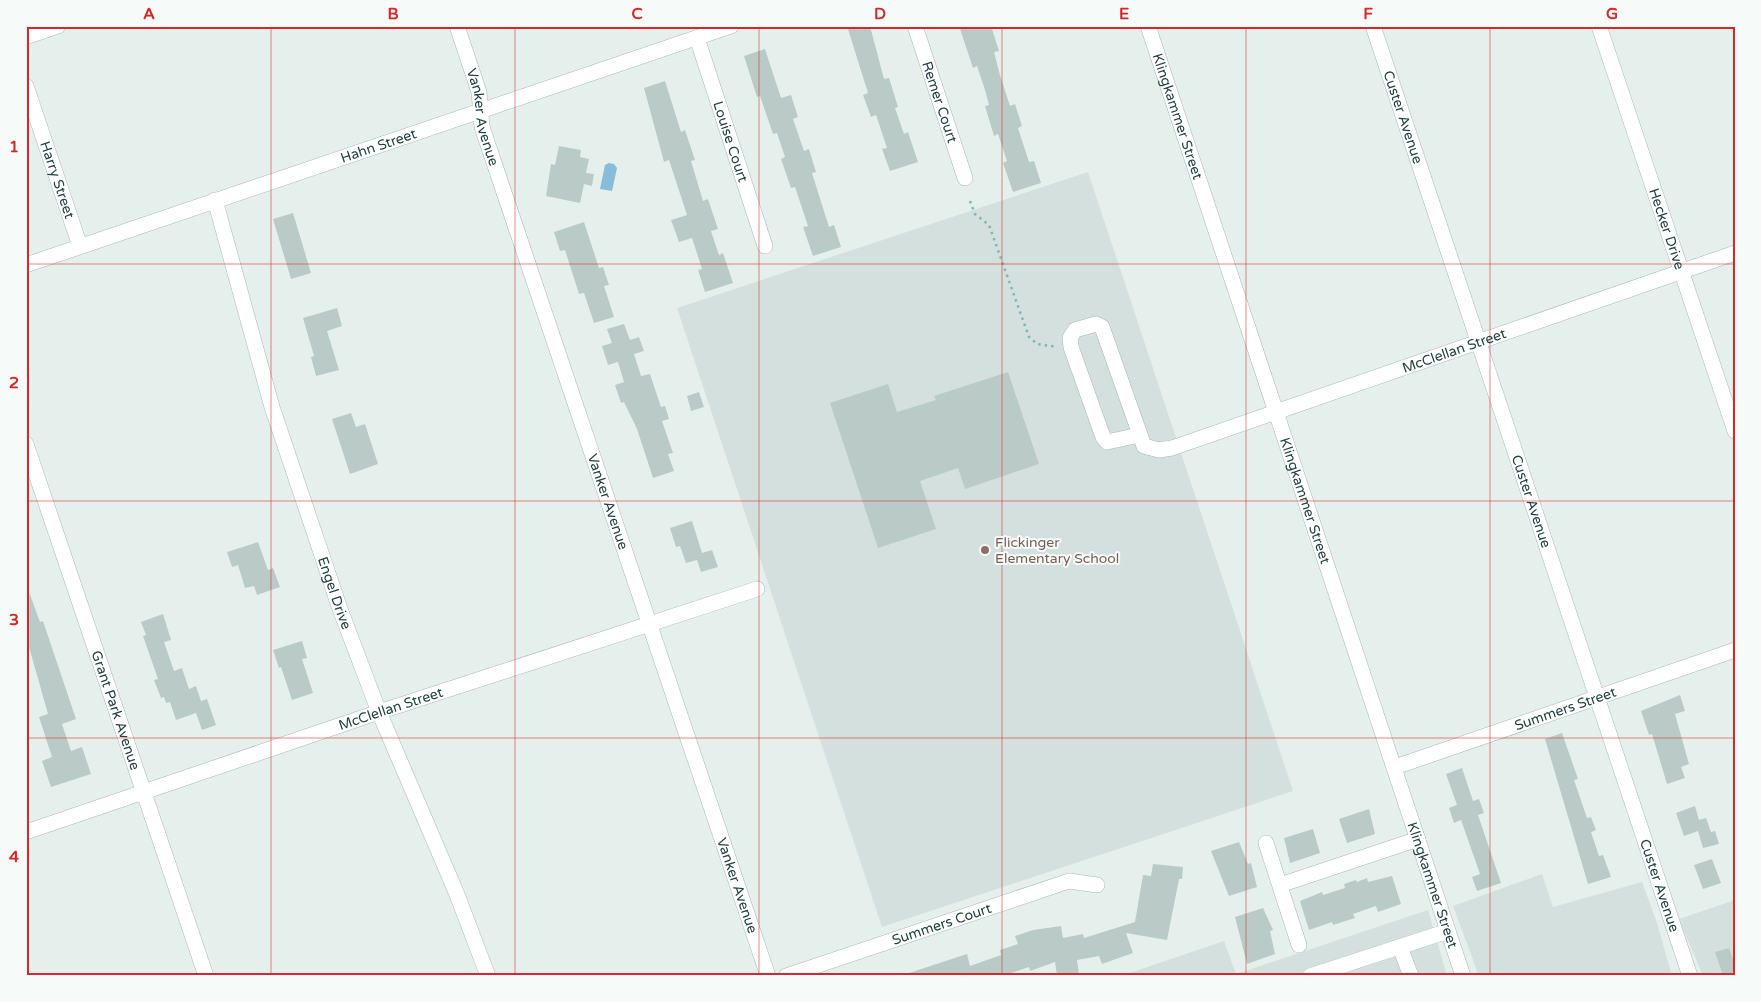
<svg xmlns="http://www.w3.org/2000/svg" width="1761" height="1002" font-family="'Varela Round',sans-serif">
<style>
.built{fill:#d3e0dd}
.water{fill:#88bdd9}
.building{fill:#bacbc7}
.lines{fill:none;stroke-linecap:round;stroke-linejoin:round}
.minor-casing{stroke:#a7b9b6;stroke-width:16}
.path{stroke:#82b6b1;stroke-width:2.5;stroke-dasharray:2.5 4;stroke-linecap:butt}
.minor{stroke:#fff;stroke-width:15}
.grid{fill:none;stroke:#d62828;stroke-width:1;stroke-opacity:0.55}
.education-dot{fill:#8d6e63;stroke:#f6fbfa;stroke-width:2}
.labels{text-anchor:middle;dominant-baseline:central;stroke-width:4;stroke-linejoin:round;paint-order:stroke}
.street-label{font-size:14px;fill:#224442;stroke:#f6fbfa}
.education-label{font-size:14px;fill:#785e54;stroke:#f6fbfa;text-anchor:start}
.neatline{fill:none;stroke:#d62828;stroke-width:2}
.grid-label{font-size:16px;text-anchor:middle;font-weight:bold;fill:#d62828}
</style>
<rect width="100%" height="100%" fill="#e5f0ed"/>
<path class="built" d="M1088,172L1293,791L882,927L677,308Z
M1542,874L1553,907L1642,882L1657,923L1672,976H1479L1453,906Z
M1735,900V976H1703L1679,919Z
M1428,910L1447,976H1121L1224,941L1236,974Z"/>
<path class="water" d="M609,163L614,164L617,168L612,191L600,189L605,165Z"/>
<path class="building" d="M847,26H870L884,79L889,78L898,107L895,108L904,134L908,132L918,162L890,171L882,149L887,148L876,115L871,117L863,95L868,93Z
M959,26H991L999,51L994,52L1000,75L1010,106L1015,104L1022,126L1018,128L1029,162L1034,161L1041,183L1013,192L1003,163L1007,161L998,134L994,136L985,106L989,105L985,90L977,66L973,68Z
M765,49L781,98L791,95L798,117L793,119L804,151L809,149L816,172L812,173L829,227L834,225L841,247L813,256L803,227L808,226L795,187L791,188L781,159L785,157L777,133L773,134L760,96L757,97L744,56Z
M665,81L681,132L685,130L695,160L691,161L703,201L708,199L718,229L711,231L719,255L723,253L733,283L705,292L698,270L702,269L692,238L679,242L671,220L687,215L669,160L664,162L644,88Z
M559,146L581,150L580,157L589,159L586,173L594,174L592,186L584,184L580,203L546,196L551,164L555,165Z
M293,213L311,273L291,279L273,219Z
M584,222L599,268L603,267L609,285L604,286L614,317L594,323L584,293L579,294L565,250L560,251L554,232Z
M337,308L342,326L327,331L339,370L316,376L311,357L314,356L303,318Z
M624,324L630,340L639,337L644,351L634,354L641,376L650,374L661,407L665,406L669,419L662,421L673,453L668,454L674,471L653,478L637,429L624,402L621,403L615,385L624,382L618,362L608,365L602,346L612,343L607,329Z
M1008,372L1039,464L965,489L958,468L920,481L936,529L878,548L830,403L888,384L897,412L936,400L934,396Z
M699,392L704,407L691,411L687,396Z
M351,413L356,427L365,424L378,464L350,474L332,419Z
M692,521L702,553L712,550L718,567L701,572L697,560L686,563L680,546L676,547L670,528Z
M258,542L268,570L273,568L280,587L257,595L254,586L245,588L238,565L232,567L227,552Z
M26,589H28L40,622L43,621L76,719L62,724L71,751L82,747L91,774L51,787L42,761L52,757L39,717L48,714L29,647L26,648Z
M163,614L171,640L164,642L174,671L182,668L189,689L196,686L201,701L207,699L216,725L202,730L196,713L176,720L170,702L166,703L164,697L161,698L154,680L158,679L143,636L146,635L141,622Z
M302,641L307,658L302,659L313,693L292,700L281,667L279,668L273,650Z
M1680,695L1685,711L1675,714L1689,764L1681,767L1685,778L1667,784L1652,734L1649,735L1641,711Z
M1562,733L1578,779L1574,780L1587,818L1591,817L1596,830L1591,832L1599,856L1603,855L1611,877L1588,884L1545,739Z
M1462,768L1473,801L1479,799L1484,813L1478,815L1501,883L1477,891L1472,877L1480,874L1461,820L1454,823L1449,808L1457,805L1446,774Z
M1695,806L1699,820L1706,818L1711,832L1715,831L1719,844L1703,848L1698,831L1684,836L1676,813Z
M1369,809L1375,834L1347,843L1339,819Z
M1313,829L1320,853L1290,863L1284,838Z
M1239,842L1248,864L1251,863L1257,887L1229,896L1211,851Z
M1712,859L1721,883L1703,889L1694,865Z
M1153,864L1183,867L1182,879H1179L1167,940L1126,933L1133,953L1102,964L1099,956L1077,960L1079,974L1067,976H1057L1055,962L1030,971L1029,967L1003,976H906V974L967,954L970,966L1001,955L1000,950L1018,944L1015,936L1033,930L1061,926L1063,938L1083,934L1084,938L1135,922L1143,875L1151,876Z
M1392,876L1401,904L1378,912L1376,906L1353,914L1355,918L1333,925L1332,922L1309,930L1300,901L1322,892L1323,895L1345,888L1344,884L1356,880L1357,882L1367,878L1368,882Z
M1263,908L1273,930L1270,931L1275,954L1247,964L1235,917Z
M1729,948L1733,959L1735,958V976H1723L1715,952Z"/>
<g class="lines">
<defs>
<g id="minor">
<path id="s1" d="M457,26L479,92L482,127L768,976"/>
<path id="s2" d="M915,26L965,178"/>
<path id="s3" d="M1148,26L1463,976"/>
<path id="s4" d="M1373,26L1690,976"/>
<path id="s5" d="M1599,26L1735,431"/>
<path d="M26,37L58,26"/>
<path id="s6" d="M697,38L765,246"/>
<path id="s7" d="M26,86L80,246"/>
<path id="s8" d="M215,200L272,407L340,609L379,712L456,892L488,976"/>
<path id="s9" d="M26,265L731,26"/>
<path id="s10" d="M1139,435L1107,442L1103,437L1071,347L1070,338L1075,330L1096,324L1102,327L1144,446L1159,450L1172,448L1735,253"/>
<path id="s11" d="M26,444L206,976"/>
<path id="s12" d="M1395,767L1735,650"/>
<path id="s13" d="M26,832L379,712L757,589"/>
<path d="M1266,843L1299,945"/>
<path d="M1280,885L1418,839"/>
<path d="M1400,947L1411,976"/>
<path id="s14" d="M786,976L1069,881L1097,885"/>
<path d="M1310,976L1448,931"/>
</g>
</defs>
<use href="#minor" class="minor-casing"/>
<path class="path" d="M970,201L975,214L989,225L1029,337L1037,344L1057,347"/>
<use href="#minor" class="minor"/>
</g>
<path class="grid" d="M271,26V976M515,26V976M759,26V976M1002,26V976M1246,26V976M1490,26V976M26,264H1735M26,501H1735M26,738H1735"/>
<circle class="education-dot" cx="985" cy="550" r="5"/>
<g class="labels">
<g class="street-label">
<text stroke="none"><textPath href="#s2" startOffset="80">Remer Court</textPath></text>
<text stroke="none"><textPath href="#s1" startOffset="95">Vanker Avenue</textPath></text>
<text stroke="none"><textPath href="#s3" startOffset="95">Klingkammer Street</textPath></text>
<text stroke="none"><textPath href="#s4" startOffset="96">Custer Avenue</textPath></text>
<text stroke="none"><textPath href="#s6" startOffset="109">Louise Court</textPath></text>
<text stroke="none"><textPath href="#s9" startOffset="372">Hahn Street</textPath></text>
<text stroke="none"><textPath href="#s7" startOffset="99">Harry Street</textPath></text>
<text stroke="none"><textPath href="#s5" startOffset="214">Hecker Drive</textPath></text>
<text stroke="none"><textPath href="#s10" startOffset="635">McClellan Street</textPath></text>
<text stroke="none"><textPath href="#s3" startOffset="500">Klingkammer Street</textPath></text>
<text stroke="none"><textPath href="#s4" startOffset="501">Custer Avenue</textPath></text>
<text stroke="none"><textPath href="#s1" startOffset="500">Vanker Avenue</textPath></text>
<text stroke="none"><textPath href="#s8" startOffset="411">Engel Drive</textPath></text>
<text stroke="none"><textPath href="#s13" startOffset="385">McClellan Street</textPath></text>
<text stroke="none"><textPath href="#s12" startOffset="180">Summers Street</textPath></text>
<text stroke="none"><textPath href="#s11" startOffset="281">Grant Park Avenue</textPath></text>
<text stroke="none"><textPath href="#s3" startOffset="905">Klingkammer Street</textPath></text>
<text stroke="none"><textPath href="#s4" startOffset="906">Custer Avenue</textPath></text>
<text stroke="none"><textPath href="#s1" startOffset="905">Vanker Avenue</textPath></text>
<text stroke="none"><textPath href="#s14" startOffset="164">Summers Court</textPath></text>
</g>
<g class="education-label">
<text x="995" y="542">Flickinger<tspan x="995" dy="16">Elementary School</tspan></text>
</g>
</g>
<rect width="1761" height="1002" fill="none" stroke="#f6fbfa" stroke-width="55"/>
<rect x="28" y="28" width="1706" height="946" class="neatline"/>
<g class="grid-label">
<text x="149" y="19">A</text>
<text x="393" y="19">B</text>
<text x="637" y="19">C</text>
<text x="880" y="19">D</text>
<text x="1124" y="19">E</text>
<text x="1368" y="19">F</text>
<text x="1612" y="19">G</text>
<text x="14" y="152">1</text>
<text x="14" y="388">2</text>
<text x="14" y="625">3</text>
<text x="14" y="862">4</text>
</g>
</svg>
